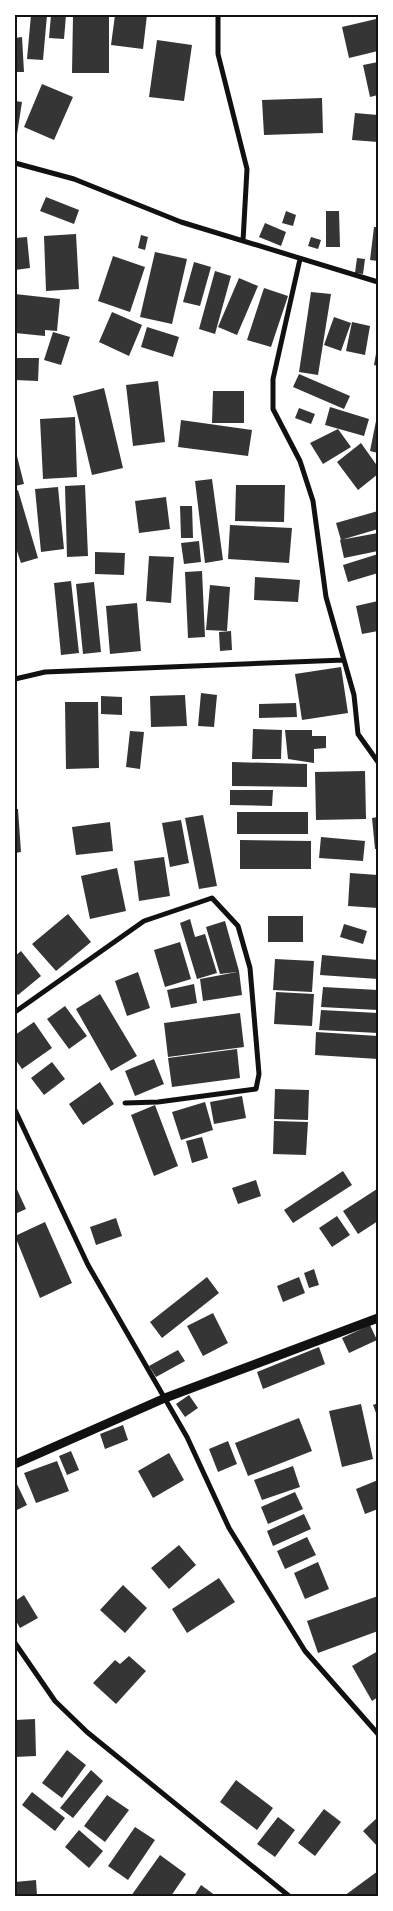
<svg xmlns="http://www.w3.org/2000/svg" width="393" height="1911" font-family="Helvetica,sans-serif">
<style>
.building{fill:#353535}
.lines{fill:none;stroke-linecap:round;stroke-linejoin:round}
.minor{stroke:#111;stroke-width:5}
.tertiary{stroke:#111;stroke-width:9}
.neatline{fill:none;stroke:#111;stroke-width:2}
</style>
<rect width="100%" height="100%" fill="#fff"/>
<path class="building" d="M31,15H47L43,60L27,59Z
M51,15H66L64,39L49,38Z
M73,15H109V73H72Z
M115,15H147L143,49L111,45Z
M376,19L378,51L349,58L342,27Z
M22,37L24,72H15V38Z
M157,40L192,45L184,101L149,97Z
M378,62V95L370,97L363,65Z
M42,84L73,97L54,140L24,127Z
M322,98L323,133L264,135L262,100Z
M15,101L22,102L16,141H15Z
M355,113L378,115V142L352,140Z
M46,197L79,210L74,224L40,211Z
M286,211L296,215L293,226L282,223Z
M326,211H339L340,247H326Z
M265,223L286,232L281,246L259,237Z
M374,227H378V261L370,260Z
M76,234L79,289L46,291L44,236Z
M141,235L148,237L145,250L138,248Z
M27,237L30,268L15,270V238Z
M311,237L321,240L318,249L308,246Z
M155,252L187,259L172,324L140,317Z
M113,256L145,267L130,312L98,301Z
M357,258L365,259L363,274L355,273Z
M194,262L211,267L200,306L183,302Z
M215,271L231,276L215,334L199,329Z
M239,278L258,286L237,335L218,327Z
M264,288L288,296L271,347L247,340Z
M311,292L331,294L318,375L299,372Z
M15,294L60,299L57,331L45,330V336L15,333Z
M112,312L142,325L129,356L99,342Z
M334,317L351,323L341,351L324,345Z
M352,322L370,326L365,355L346,351Z
M147,327L179,337L173,357L141,347Z
M53,332L70,337L61,365L44,360Z
M377,348H378V366L374,365Z
M15,358H39L38,381L15,380Z
M299,374L350,396L344,409L293,387Z
M158,381L165,442L133,446L126,385Z
M104,388L123,468L92,475L73,396Z
M213,391H244V423H212Z
M330,407L369,419L364,436L325,425Z
M299,408L315,414L311,424L295,418Z
M377,416H378V453L370,451Z
M75,417L77,477L43,479L40,419Z
M181,420L252,430L248,456L178,447Z
M338,429L351,447L323,464L310,443Z
M361,443L378,467V474L358,490L337,462Z
M15,448L24,484L15,486Z
M212,479L223,560L205,563L195,481Z
M85,485L88,556L67,557L65,486Z
M236,485H285L284,522L235,521Z
M58,487L64,549L41,552L35,489Z
M18,490L38,558L21,563L15,545V491Z
M166,497L170,529L139,533L135,501Z
M180,506H192L193,538H181Z
M378,511V529L341,540L336,523Z
M230,525L292,528L289,563L228,559Z
M378,533V551L344,558L340,540Z
M199,541L201,562L184,564L181,543Z
M95,552L125,553L124,575L95,574Z
M378,554V573L348,582L343,565Z
M149,556L174,557L171,603L146,601Z
M202,571L205,637L188,638L185,572Z
M255,577L300,580L298,602L254,600Z
M71,581L79,653L61,655L54,583Z
M94,582L101,652L83,654L76,584Z
M210,585L230,587L227,631L206,630Z
M378,601V631L362,634L356,606Z
M137,603L141,651L110,654L106,606Z
M231,631L232,650L220,651L219,632Z
M341,667L348,713L302,720L295,674Z
M201,693L217,695L214,727L198,726Z
M185,695L187,726L151,727L150,696Z
M101,696L122,697V715L101,714Z
M65,702H98L99,768L66,769Z
M296,703L297,717L259,718V704Z
M253,729L282,730L281,759H252Z
M285,730H312V736H326V748L314,749V763L288,759Z
M130,731L144,732L140,769L126,767Z
M232,762L307,764V787L232,786Z
M365,771L366,819L316,820L315,772Z
M230,790H273L272,806L230,805Z
M15,809H18L21,852L15,853Z
M237,812H308V834H237Z
M203,815L217,886L199,889L185,818Z
M378,817V849H375L372,818Z
M181,820L189,863L170,867L162,823Z
M110,822L113,851L76,855L72,827Z
M321,837L365,841L363,861L319,858Z
M240,840L311,841V869H240Z
M164,857L170,896L139,901L134,861Z
M117,868L126,911L90,919L81,876Z
M350,873L378,875V908L348,906Z
M68,914L91,942L56,971L32,944Z
M268,916H303V942H268Z
M190,919L195,937L205,934L217,973L197,979L180,923Z
M225,921L239,971L242,995L203,1001L200,979L237,972L220,974L206,927Z
M344,924L367,931L363,944L340,937Z
M180,942L191,979L165,987L154,950Z
M21,951L41,976L18,995L15,992V956Z
M322,955L378,960V979L320,975Z
M275,959L314,961L312,992L273,990Z
M138,972L150,1008L127,1016L115,981Z
M194,984L197,1003L171,1008L167,990Z
M323,987L378,990V1010L321,1007Z
M276,992L314,994L312,1026L274,1024Z
M100,994L137,1056L111,1071L76,1009Z
M65,1006L87,1036L69,1049L47,1019Z
M321,1010L378,1013V1033L319,1030Z
M240,1013L244,1047L168,1057L164,1023Z
M34,1022L52,1048L22,1069L15,1059V1035Z
M316,1032L378,1036V1059L315,1055Z
M237,1049L240,1078L172,1087L168,1058Z
M154,1059L164,1084L135,1096L125,1071Z
M52,1062L65,1079L44,1095L31,1078Z
M100,1082L114,1104L83,1125L69,1104Z
M275,1089L309,1090L308,1120L274,1119Z
M242,1096L246,1118L214,1124L210,1102Z
M205,1102L213,1130L181,1140L172,1112Z
M155,1105L178,1166L154,1176L131,1115Z
M274,1121L308,1122L306,1155L273,1154Z
M202,1137L208,1158L192,1163L186,1141Z
M343,1171L352,1185L293,1223L284,1210Z
M256,1180L261,1196L238,1204L232,1188Z
M15,1185L26,1209L15,1214Z
M377,1189L378,1221L358,1234L343,1211Z
M337,1216L350,1235L332,1247L319,1228Z
M116,1218L122,1236L96,1245L90,1227Z
M45,1222L72,1283L40,1298L15,1236Z
M314,1269L319,1285L309,1288L304,1273Z
M207,1277L219,1293L162,1338L150,1322Z
M299,1277L305,1293L283,1302L277,1286Z
M213,1313L228,1343L203,1356L187,1326Z
M370,1325L377,1340L349,1353L342,1338Z
M319,1347L325,1364L263,1389L257,1372Z
M178,1350L185,1361L156,1377L149,1366Z
M189,1395L198,1408L185,1417L176,1404Z
M378,1403V1418L373,1405Z
M361,1404L373,1459L342,1467L329,1411Z
M299,1418L312,1451L248,1476L235,1443Z
M123,1425L128,1440L105,1449L100,1434Z
M228,1441L237,1464L218,1472L209,1449Z
M71,1451L79,1470L67,1475L59,1456Z
M169,1453L184,1480L153,1498L138,1471Z
M57,1461L69,1491L36,1503L24,1473Z
M293,1466L300,1487L262,1500L254,1480Z
M15,1480L27,1505L15,1511Z
M378,1480V1509L365,1514L356,1489Z
M295,1492L303,1509L268,1524L261,1507Z
M304,1514L311,1529L273,1546L267,1531Z
M307,1537L316,1555L285,1569L277,1551Z
M179,1545L196,1565L169,1589L151,1568Z
M318,1562L329,1589L305,1599L294,1573Z
M219,1578L235,1602L187,1633L172,1609Z
M123,1585L147,1608L125,1633L100,1610Z
M24,1595L38,1618L20,1628L15,1619V1601Z
M378,1596V1631L318,1653L307,1621Z
M378,1651V1697L372,1701L352,1666Z
M129,1656L146,1671L116,1704L93,1683L115,1660L120,1664Z
M35,1719L36,1756L15,1757V1720Z
M67,1750L86,1765L62,1798L42,1783Z
M91,1770L103,1781L73,1818L60,1808Z
M236,1780L273,1808L257,1830L220,1802Z
M32,1792L65,1818L55,1831L22,1805Z
M107,1795L129,1810L105,1842L84,1826Z
M324,1809L341,1822L315,1856L298,1843Z
M278,1817L295,1830L275,1857L257,1844Z
M378,1817V1847L363,1831Z
M135,1827L155,1840L128,1880L108,1866Z
M79,1830L103,1851L89,1868L65,1847Z
M160,1855L186,1874L171,1896H131Z
M378,1871V1896H344Z
M36,1880L37,1896H15V1882Z
M201,1885L216,1896H194Z"/>
<g class="lines">
<path class="minor" d="M218,15V54L247,169L243,241
M15,163L74,179L181,222L378,282
M300,259L273,379V409L300,461L313,501L326,597L354,695L358,734L378,762
M15,679L45,672L344,660
M15,1012L144,921L212,898L238,926L250,968L259,1074L256,1089L158,1102L125,1103
M15,1110L88,1265L187,1437L229,1528L305,1651L378,1734
M15,1643L55,1701L87,1732L289,1896"/>
<path class="tertiary" d="M15,1464L165,1398L378,1318"/>
</g>
<rect width="393" height="1911" fill="none" stroke="#ffffff" stroke-width="32"/>
<rect x="16" y="16" width="361" height="1879" class="neatline"/>
</svg>
